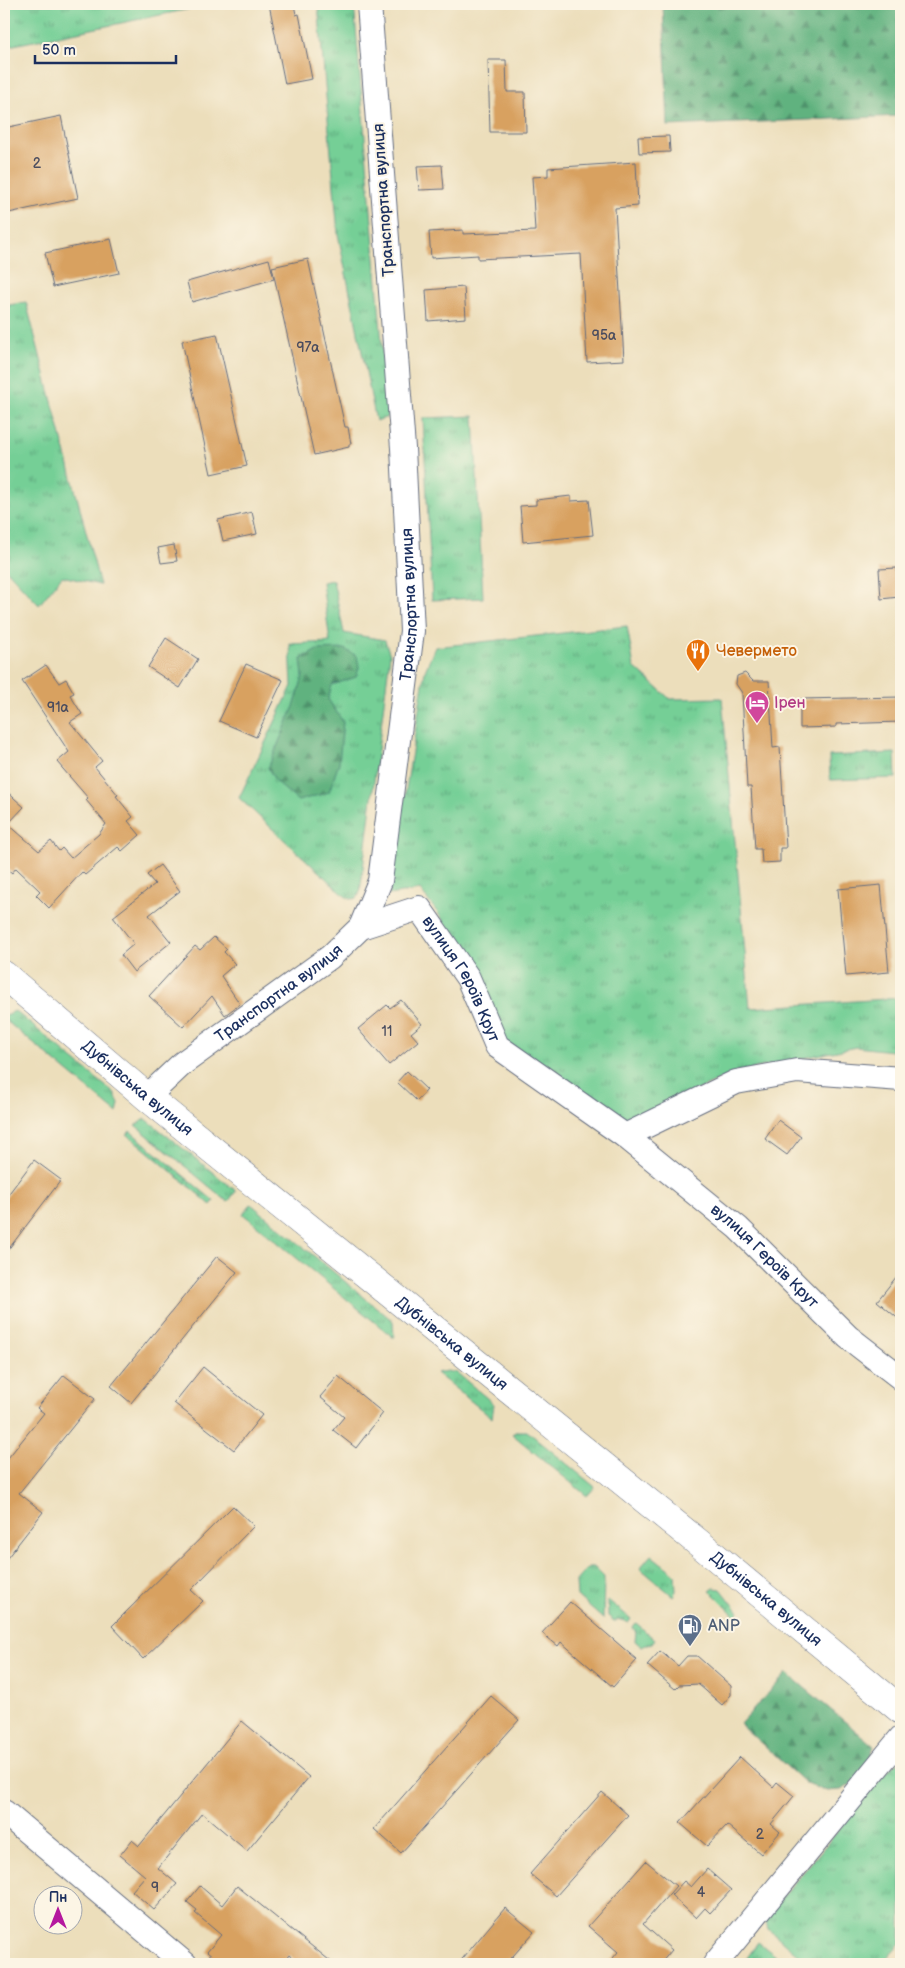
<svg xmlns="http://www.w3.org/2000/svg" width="905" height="1968" font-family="'Balsamiq Sans',sans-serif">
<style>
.grass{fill:url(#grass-tufts);stroke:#487f7a}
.forest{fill:url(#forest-firs);stroke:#3e706e}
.building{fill:#d8a160}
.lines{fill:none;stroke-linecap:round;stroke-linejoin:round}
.minor-casing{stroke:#646c7f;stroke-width:26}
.major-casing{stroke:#646c7f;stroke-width:29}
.minor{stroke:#fff;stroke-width:24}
.major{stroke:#fff;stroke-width:28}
.labels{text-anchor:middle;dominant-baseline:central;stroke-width:4;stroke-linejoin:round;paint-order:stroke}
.number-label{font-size:14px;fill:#4a4c5e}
.street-label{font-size:16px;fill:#1b2f5e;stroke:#fcf5e5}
.food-label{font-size:16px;fill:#c56008;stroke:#fcf5e5;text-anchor:start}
.hotel-label{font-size:16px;fill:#b23c85;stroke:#fcf5e5;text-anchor:start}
.service-label{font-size:16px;fill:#4e5e75;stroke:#fcf5e5;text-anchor:start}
</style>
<defs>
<pattern id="grass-tufts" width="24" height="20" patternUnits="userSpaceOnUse" patternTransform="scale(1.25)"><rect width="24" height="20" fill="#75cf96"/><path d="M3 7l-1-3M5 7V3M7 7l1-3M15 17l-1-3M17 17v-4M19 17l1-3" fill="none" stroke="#5fa87e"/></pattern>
<pattern id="forest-firs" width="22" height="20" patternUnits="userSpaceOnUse" patternTransform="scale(1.25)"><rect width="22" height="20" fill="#60b27f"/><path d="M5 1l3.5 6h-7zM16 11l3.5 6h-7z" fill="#4e916b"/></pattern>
</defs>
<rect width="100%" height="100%" fill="#fcf5e5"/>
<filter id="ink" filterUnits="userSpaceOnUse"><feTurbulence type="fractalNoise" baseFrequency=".02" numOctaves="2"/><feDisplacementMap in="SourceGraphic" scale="10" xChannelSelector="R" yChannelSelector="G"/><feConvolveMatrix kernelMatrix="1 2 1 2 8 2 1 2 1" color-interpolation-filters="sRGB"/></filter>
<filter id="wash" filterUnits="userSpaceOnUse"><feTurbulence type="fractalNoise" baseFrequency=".0096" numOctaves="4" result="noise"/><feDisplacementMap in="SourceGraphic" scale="20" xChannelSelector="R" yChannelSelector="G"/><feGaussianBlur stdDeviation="1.12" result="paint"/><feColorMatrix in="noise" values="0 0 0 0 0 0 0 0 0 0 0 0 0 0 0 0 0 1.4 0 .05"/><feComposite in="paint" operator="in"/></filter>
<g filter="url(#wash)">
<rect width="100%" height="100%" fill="#ecdebb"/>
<path class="grass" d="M4,4H214L4,47Z
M318,4H354L388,417L376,421L338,234Z
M26,302L100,585L62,576L39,605L4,567V306Z
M474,416L483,598L432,600L423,418Z
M333,580L344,633L385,640L390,655L360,892L357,898L351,899L345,896L239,798L292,686L290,644L330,642L322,582Z
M627,626L634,667L670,699L722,698L750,1008L901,998V1052L856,1047L737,1072L621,1125L505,1043L478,977L438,913L420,890L389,895L425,671L435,647Z
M895,753L896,778L830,780L829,756Z
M15,1011L114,1093L119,1103L117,1113L4,1019V1016Z
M146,1119L236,1191L228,1202L135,1125Z
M130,1131L214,1201L211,1205L127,1134Z
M251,1204L393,1321L394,1338L243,1214Z
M447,1371L457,1373L494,1404L492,1418L436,1373Z
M517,1431H527L595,1487L587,1496L512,1434Z
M651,1555L675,1574L676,1591L673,1596L640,1568Z
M588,1567H594L604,1577L603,1619L577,1596L576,1581Z
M714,1588L721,1589L739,1612L735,1616L710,1591Z
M608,1600L631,1619L628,1623L622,1620L614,1621L608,1616Z
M636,1623L655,1640L652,1644L641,1646L635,1641L636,1633L633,1627Z
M901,1762V1942L881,1964H809L768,1929L765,1918L893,1765Z
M758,1942L786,1964H743Z"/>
<path class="forest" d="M663,4H901V116L668,126Z
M344,649L357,656L359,667L356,677L332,685L328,699L343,722L339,763L329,792L298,801L276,782L268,768L295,704L303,676L301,659L317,650Z
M787,1673L874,1746L868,1764L854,1783L841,1790L827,1791L806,1784L740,1724Z"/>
<g id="blocks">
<path class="building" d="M269,4H294L296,15L299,14L312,79L285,84Z
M488,60H506L507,92H525L526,132H490Z
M61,116L78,198L4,214V128Z
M669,136L670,152L639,153L638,137Z
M636,162L638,206L615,208L624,360L587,362L581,254L478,259V255L431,258L429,232L463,230V234L535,231L532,177L548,176V168Z
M442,165L444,189L419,190L417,166Z
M111,239L119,273L53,287L45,253Z
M269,259L274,279L192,302L187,282Z
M308,259L345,427H348L351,444H349V447L314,455L272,267Z
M464,287L466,318L428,321L426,290Z
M217,334L247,466L211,474L182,341Z
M571,496V501L589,500L593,535L523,542L520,506L536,505V500Z
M252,512L257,534L223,541L218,520Z
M174,545L177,561L161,563L158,548Z
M897,568L899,597L881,599L879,569Z
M166,638L198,659L180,688L148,667Z
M246,664L283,680L256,737L219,721Z
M46,665L59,683L66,679L74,693L70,695L82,714L70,722L102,761L95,767L118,795L116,796L133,817L128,821L140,835L122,851L118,847L85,875L82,872L49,908L36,895L40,891L16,868L12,873L4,866V789L24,807L8,824L39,851L51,841L59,851L62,848L71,858L99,834L106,824L86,800L88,798L57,762L69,752L22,681Z
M745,673L753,681H769L773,748L780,747L786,848H780V862L762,863L761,849H755L751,787H747L742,693L736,684L737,676Z
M901,697V722L836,724V727L800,728V699Z
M160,865L180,891L149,915L171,942L134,972L121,955L134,944L113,917L155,884L147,875Z
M881,885L889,972L846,976L838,889Z
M214,937L227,949L224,952L235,964L221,976L240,1004L225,1015L212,996L183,1027L149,996L195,946L200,950Z
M401,1000L422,1024L411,1033L418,1041L389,1065L358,1029L387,1005L390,1008Z
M407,1071L427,1090L417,1101L397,1082Z
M778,1120L801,1137L787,1155L765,1139Z
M34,1160L61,1180L4,1255V1200Z
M217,1256L237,1272L131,1403L111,1386Z
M901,1271V1321L877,1301Z
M203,1367L262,1415L234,1450L174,1403Z
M64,1375L95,1399L19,1493L43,1512L4,1562V1463L44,1413L37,1408Z
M338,1376L383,1413L356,1448L333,1430L344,1417L320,1397Z
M233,1506L254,1526L191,1590L203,1601L143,1659L112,1626Z
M570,1602L637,1660L613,1687L561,1642L558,1646L542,1633Z
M660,1651L678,1666L687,1656H697L731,1686V1695L722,1705L698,1684L679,1685L675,1689L647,1665Z
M491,1696L519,1720L401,1853L374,1829Z
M242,1721L309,1777L247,1851L202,1813L158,1868L177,1884L154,1910L132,1891L145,1876L120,1855L132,1840L139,1846Z
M740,1757L773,1787L777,1782L794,1796L771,1824L780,1832L761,1854L727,1825L707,1846L680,1823Z
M602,1792L628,1815L556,1896L530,1874Z
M646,1861L676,1886L643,1924L672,1950L660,1964H608L618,1952L588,1926Z
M707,1869L731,1890L710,1913L705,1908L696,1918L671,1895L684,1881L691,1887Z
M200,1886L222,1905L237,1886L334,1964H300L289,1955L282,1964H221L207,1952L221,1935L195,1913L197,1910L187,1902Z
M505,1908L534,1932L506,1964H458Z"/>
</g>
</g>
<g filter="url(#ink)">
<use href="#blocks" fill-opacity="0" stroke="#646c7f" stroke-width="1"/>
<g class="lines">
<defs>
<g id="minor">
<path id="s1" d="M361,927L419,908L468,978L497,1046L625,1136L738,1228L848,1337L901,1378"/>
<path id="s2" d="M147,1097L183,1063L330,957L361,927L380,881L412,631L403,448L369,4"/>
<path d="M625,1136L736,1082L797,1071L901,1079"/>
<path d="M4,1812L185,1964"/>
<path d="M715,1964L901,1738"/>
</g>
<g id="major">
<path id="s3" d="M4,975L147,1097L700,1544L901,1710"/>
</g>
</defs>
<use href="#minor" class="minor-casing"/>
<use href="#major" class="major-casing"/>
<use href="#minor" class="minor"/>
<use href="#major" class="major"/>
</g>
</g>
<defs>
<symbol id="restaurant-pin" viewBox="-11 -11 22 30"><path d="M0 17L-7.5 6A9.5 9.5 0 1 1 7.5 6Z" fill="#e8710a" stroke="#fcf5e5"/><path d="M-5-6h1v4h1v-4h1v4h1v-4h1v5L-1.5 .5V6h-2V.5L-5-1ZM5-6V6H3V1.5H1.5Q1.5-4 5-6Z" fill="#fff"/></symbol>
<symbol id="hotel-pin" viewBox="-11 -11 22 30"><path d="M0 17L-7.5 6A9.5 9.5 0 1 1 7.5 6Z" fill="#d1479c" stroke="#fcf5e5"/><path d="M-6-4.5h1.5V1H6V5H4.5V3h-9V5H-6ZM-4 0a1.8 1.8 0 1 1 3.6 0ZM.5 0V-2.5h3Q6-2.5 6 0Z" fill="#fff"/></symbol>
<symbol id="fuel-pin" viewBox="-11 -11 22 30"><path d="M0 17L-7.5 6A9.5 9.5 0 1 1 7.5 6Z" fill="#5c6f8a" stroke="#fcf5e5"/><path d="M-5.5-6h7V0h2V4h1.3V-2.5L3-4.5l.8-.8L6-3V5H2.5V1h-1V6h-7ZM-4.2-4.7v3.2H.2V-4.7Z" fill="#fff"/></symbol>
</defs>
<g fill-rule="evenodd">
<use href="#restaurant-pin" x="684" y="637" width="28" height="38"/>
<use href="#hotel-pin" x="743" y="689" width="28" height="38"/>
<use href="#fuel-pin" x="676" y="1612" width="28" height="38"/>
</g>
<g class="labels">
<g class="number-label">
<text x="37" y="163">2</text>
<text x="604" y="335">95а</text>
<text x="308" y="347">97а</text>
<text x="58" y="707">91а</text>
<text x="387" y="1031">11</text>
<text x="760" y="1834">2</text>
<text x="155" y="1887">9</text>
<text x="701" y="1892">4</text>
</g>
<g class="street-label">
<text transform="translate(384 200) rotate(-94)">Транспортна вулиця</text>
<text stroke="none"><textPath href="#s2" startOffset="602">Транспортна вулиця</textPath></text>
<text stroke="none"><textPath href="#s1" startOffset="144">вулиця Героїв Крут</textPath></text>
<text stroke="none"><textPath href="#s2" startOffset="168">Транспортна вулиця</textPath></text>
<text stroke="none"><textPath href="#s3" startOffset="175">Дубнівська вулиця</textPath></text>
<text stroke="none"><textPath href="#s1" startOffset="561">вулиця Героїв Крут</textPath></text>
<text stroke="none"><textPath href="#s3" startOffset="580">Дубнівська вулиця</textPath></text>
<text stroke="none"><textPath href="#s3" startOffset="985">Дубнівська вулиця</textPath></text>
</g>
<g class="food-label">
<text x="716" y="651">Чевермето</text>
</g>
<g class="hotel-label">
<text x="774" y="703">Ірен</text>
</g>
<g class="service-label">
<text x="708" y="1626">ANP</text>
</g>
</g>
<rect width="905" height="1968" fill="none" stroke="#fcf5e5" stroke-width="20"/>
<g transform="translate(58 1910)"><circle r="24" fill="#fcf5e5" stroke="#a2a6af"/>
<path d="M0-4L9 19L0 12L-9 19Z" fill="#b5179e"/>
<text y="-8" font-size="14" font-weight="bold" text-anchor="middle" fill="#1b2f5e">Пн</text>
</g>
<path d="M35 55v8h141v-8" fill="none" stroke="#1b2f5e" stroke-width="2.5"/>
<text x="42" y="55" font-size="15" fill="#1b2f5e" stroke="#fcf5e5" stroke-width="4" paint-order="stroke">50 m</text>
</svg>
